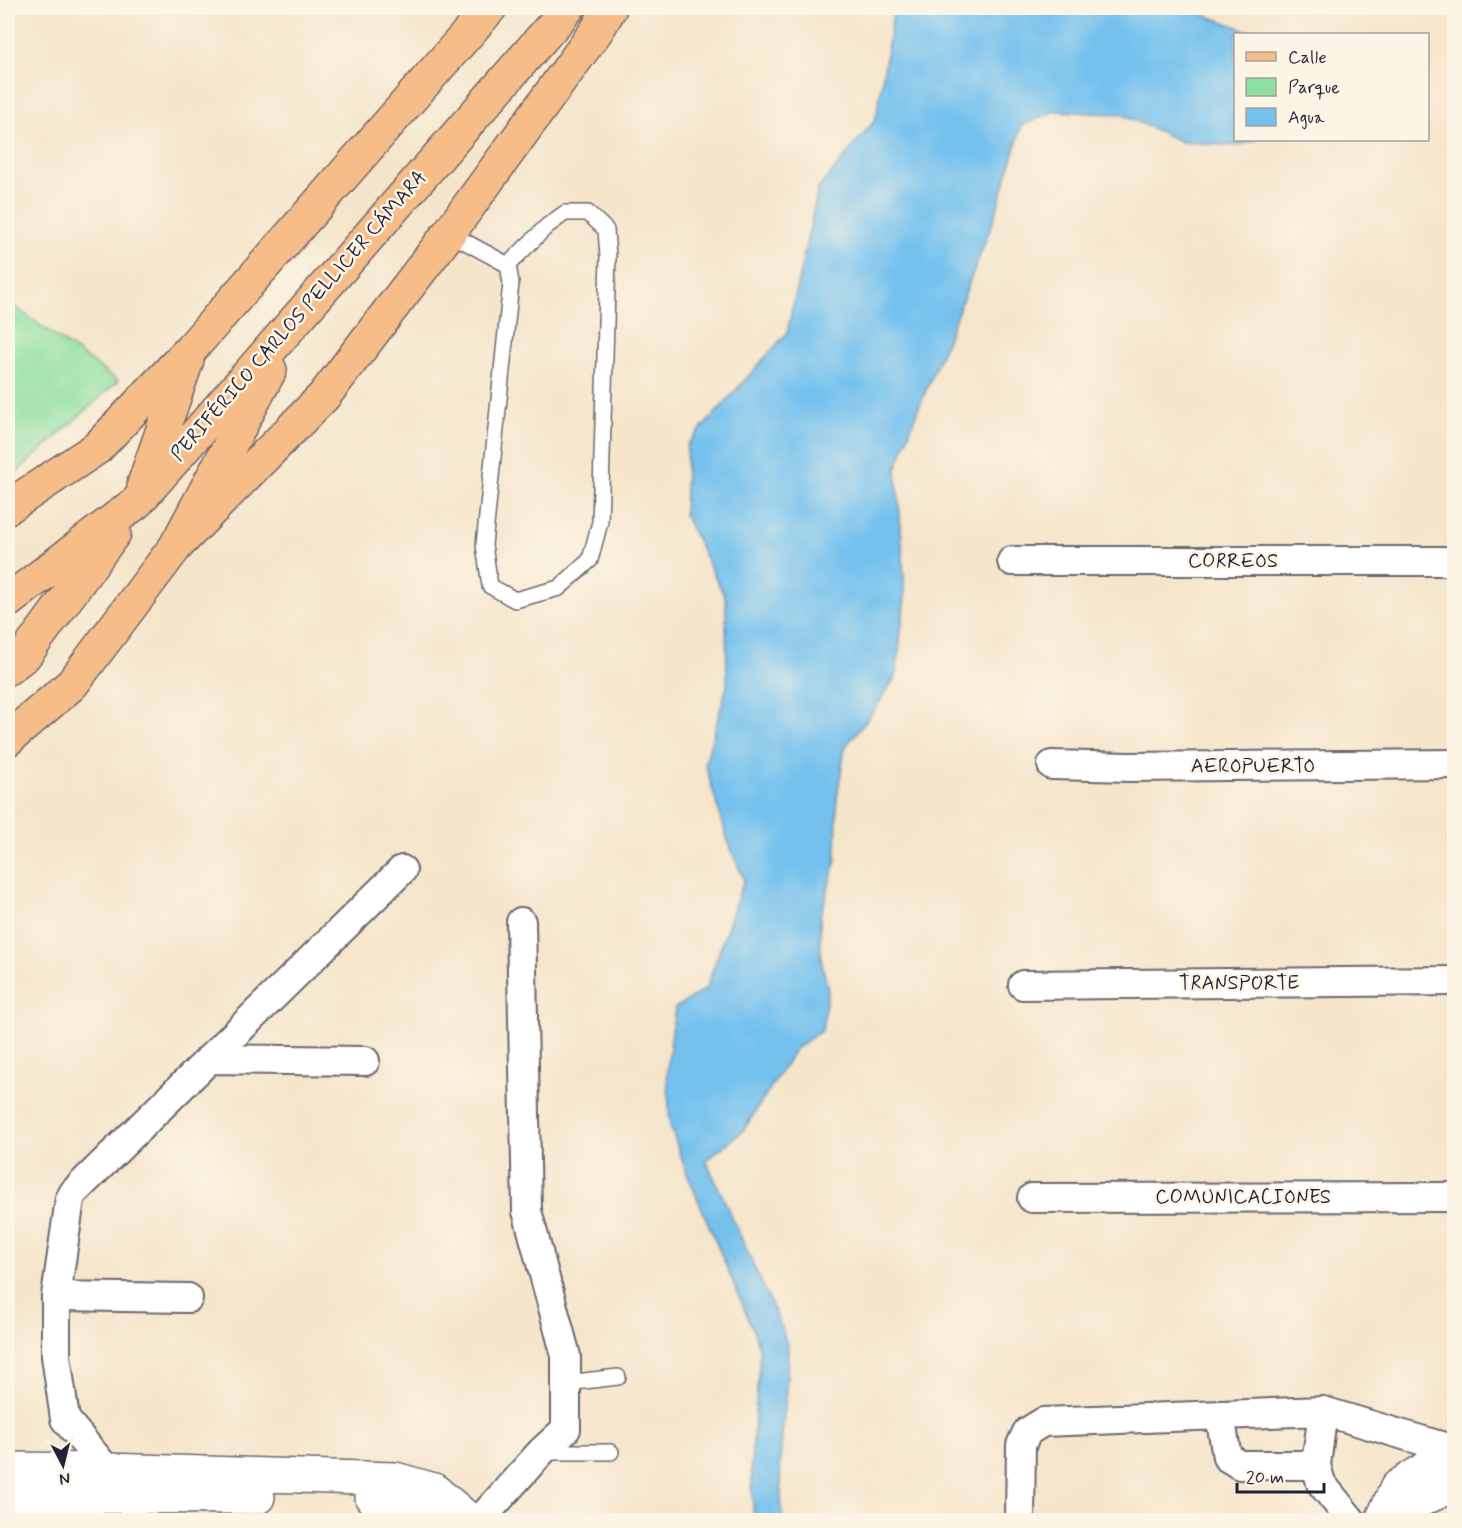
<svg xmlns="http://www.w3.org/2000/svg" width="1462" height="1528" font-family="Mynerve,sans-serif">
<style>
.green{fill:#8ddfa0;stroke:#58806e;stroke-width:1.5}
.water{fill:#74c1ee;stroke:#4b7294;stroke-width:1.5}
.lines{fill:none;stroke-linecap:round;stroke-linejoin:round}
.service-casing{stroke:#6c666d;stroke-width:18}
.minor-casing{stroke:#6c666d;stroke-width:32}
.tertiary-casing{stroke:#6c666d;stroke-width:36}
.primary-casing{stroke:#6c666d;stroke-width:36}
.service{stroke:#fff;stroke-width:15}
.minor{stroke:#fff;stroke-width:28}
.tertiary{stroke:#fff;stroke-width:33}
.primary{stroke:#f7bd88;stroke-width:33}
.labels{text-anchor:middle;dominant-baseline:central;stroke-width:5;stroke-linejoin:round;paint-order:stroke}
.street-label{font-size:20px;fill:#22223b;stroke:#fcf5e5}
</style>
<rect width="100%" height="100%" fill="#fcf5e5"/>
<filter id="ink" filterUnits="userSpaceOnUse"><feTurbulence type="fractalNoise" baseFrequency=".0167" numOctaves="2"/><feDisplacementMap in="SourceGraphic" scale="12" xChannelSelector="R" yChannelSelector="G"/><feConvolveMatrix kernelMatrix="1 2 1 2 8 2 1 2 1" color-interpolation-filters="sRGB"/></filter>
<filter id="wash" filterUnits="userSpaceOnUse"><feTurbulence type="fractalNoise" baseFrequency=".008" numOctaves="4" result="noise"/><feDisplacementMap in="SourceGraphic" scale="24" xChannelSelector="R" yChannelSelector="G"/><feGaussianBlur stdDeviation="1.35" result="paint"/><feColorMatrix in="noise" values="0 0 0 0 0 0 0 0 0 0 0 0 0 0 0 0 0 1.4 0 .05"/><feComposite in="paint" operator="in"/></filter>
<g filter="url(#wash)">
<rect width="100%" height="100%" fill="#f5e5cb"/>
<path class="green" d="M8,302L118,381L8,480Z
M8,1496H50L49,1520H8Z"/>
<path class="water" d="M894,8H1193L1199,13L1257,34H1236V140H1256L1237,146L1182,142L1121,114L1093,113L1055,111L1022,125L994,219L944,347L916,414L896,470L901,527L905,596L896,676L873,712L845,747L837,798L836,860L820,917L821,959L828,990L822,1030L795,1049L743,1131L706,1160L781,1326L788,1348L787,1377L780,1462L782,1520H754L751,1466L760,1352L754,1332L686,1171L670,1125L667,1071L675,1008L706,989L744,880L729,844L705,764L727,686L726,599L684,514L687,445L787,333L818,189L876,119Z"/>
</g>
<g filter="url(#ink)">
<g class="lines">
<defs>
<path id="service" d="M565,213H588L606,230L608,257L600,522L590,560L559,588L515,600L490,586L484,545L511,283L508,265L547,226Z
M449,233L508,265
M567,1383L618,1377
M542,1452H611"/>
<path id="minor" d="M1012,561H1454
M1052,765L1130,767L1454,764
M1023,985L1454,981
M209,1059L365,1061
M1032,1198L1454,1197
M56,1296L188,1298
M1323,1411L1316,1465L1321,1483L1351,1520
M1220,1415L1227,1457L1240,1465H1316
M107,1470L65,1419L56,1356V1296L70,1199L74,1192L402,870
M480,1520L541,1452L566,1429V1356L527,1211L521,922
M1020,1520L1021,1445L1027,1432L1043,1422L1323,1411L1454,1450"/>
<path id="tertiary" d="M8,1469L107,1470L395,1479L434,1490L469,1520
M8,1496L258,1497
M372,1498C395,1498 414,1506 431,1520
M1382,1520L1397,1487L1434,1463L1454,1458
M1409,1520L1416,1502L1454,1485"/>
<path id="primary" d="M144,484L187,360
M8,507L97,448L190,350L490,8
M176,546L324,396L449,233L597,30L610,8
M8,601L137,502L568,8
M8,668L25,655L114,533
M8,739L72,684L176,546L270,370"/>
</defs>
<use href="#service" class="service-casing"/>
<use href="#minor" class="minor-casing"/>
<use href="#tertiary" class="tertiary-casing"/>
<use href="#primary" class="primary-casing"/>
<use href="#service" class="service"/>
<use href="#minor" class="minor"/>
<use href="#tertiary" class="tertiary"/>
<use href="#primary" class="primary"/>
</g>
</g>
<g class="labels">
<g class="street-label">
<text transform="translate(299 316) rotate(-49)">PERIFÉRICO CARLOS PELLICER CÁMARA</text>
<text x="1233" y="561">CORREOS</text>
<text x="1253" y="766">AEROPUERTO</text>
<text x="1239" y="983">TRANSPORTE</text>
<text x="1243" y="1197">COMUNICACIONES</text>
</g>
</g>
<rect width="1462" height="1528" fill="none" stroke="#fcf5e5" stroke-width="30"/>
<rect x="1234" y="33" width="195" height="108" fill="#fcf5e5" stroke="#a5a1a1" stroke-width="1.5"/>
<rect x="1246" y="52" width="30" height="9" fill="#f7bd88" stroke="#a5a1a1" stroke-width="1.5"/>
<text x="1288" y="63" font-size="18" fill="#22223b">Calle</text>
<rect x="1246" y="78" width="30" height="18" fill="#8ddfa0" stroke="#a5a1a1" stroke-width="1.5"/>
<text x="1288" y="93" font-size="18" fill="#22223b">Parque</text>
<rect x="1246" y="108" width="30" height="18" fill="#74c1ee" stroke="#a5a1a1" stroke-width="1.5"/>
<text x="1288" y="123" font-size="18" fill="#22223b">Agua</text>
<g transform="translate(63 1465) rotate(173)" stroke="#fcf5e5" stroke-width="4.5" paint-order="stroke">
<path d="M0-4.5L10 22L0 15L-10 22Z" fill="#22223b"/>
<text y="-9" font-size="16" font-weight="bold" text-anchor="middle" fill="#22223b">N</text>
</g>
<path d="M1237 1483v9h87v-9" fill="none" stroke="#22223b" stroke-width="3"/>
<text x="1246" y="1483" font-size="18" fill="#22223b" stroke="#fcf5e5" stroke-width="4.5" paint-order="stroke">20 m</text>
</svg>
